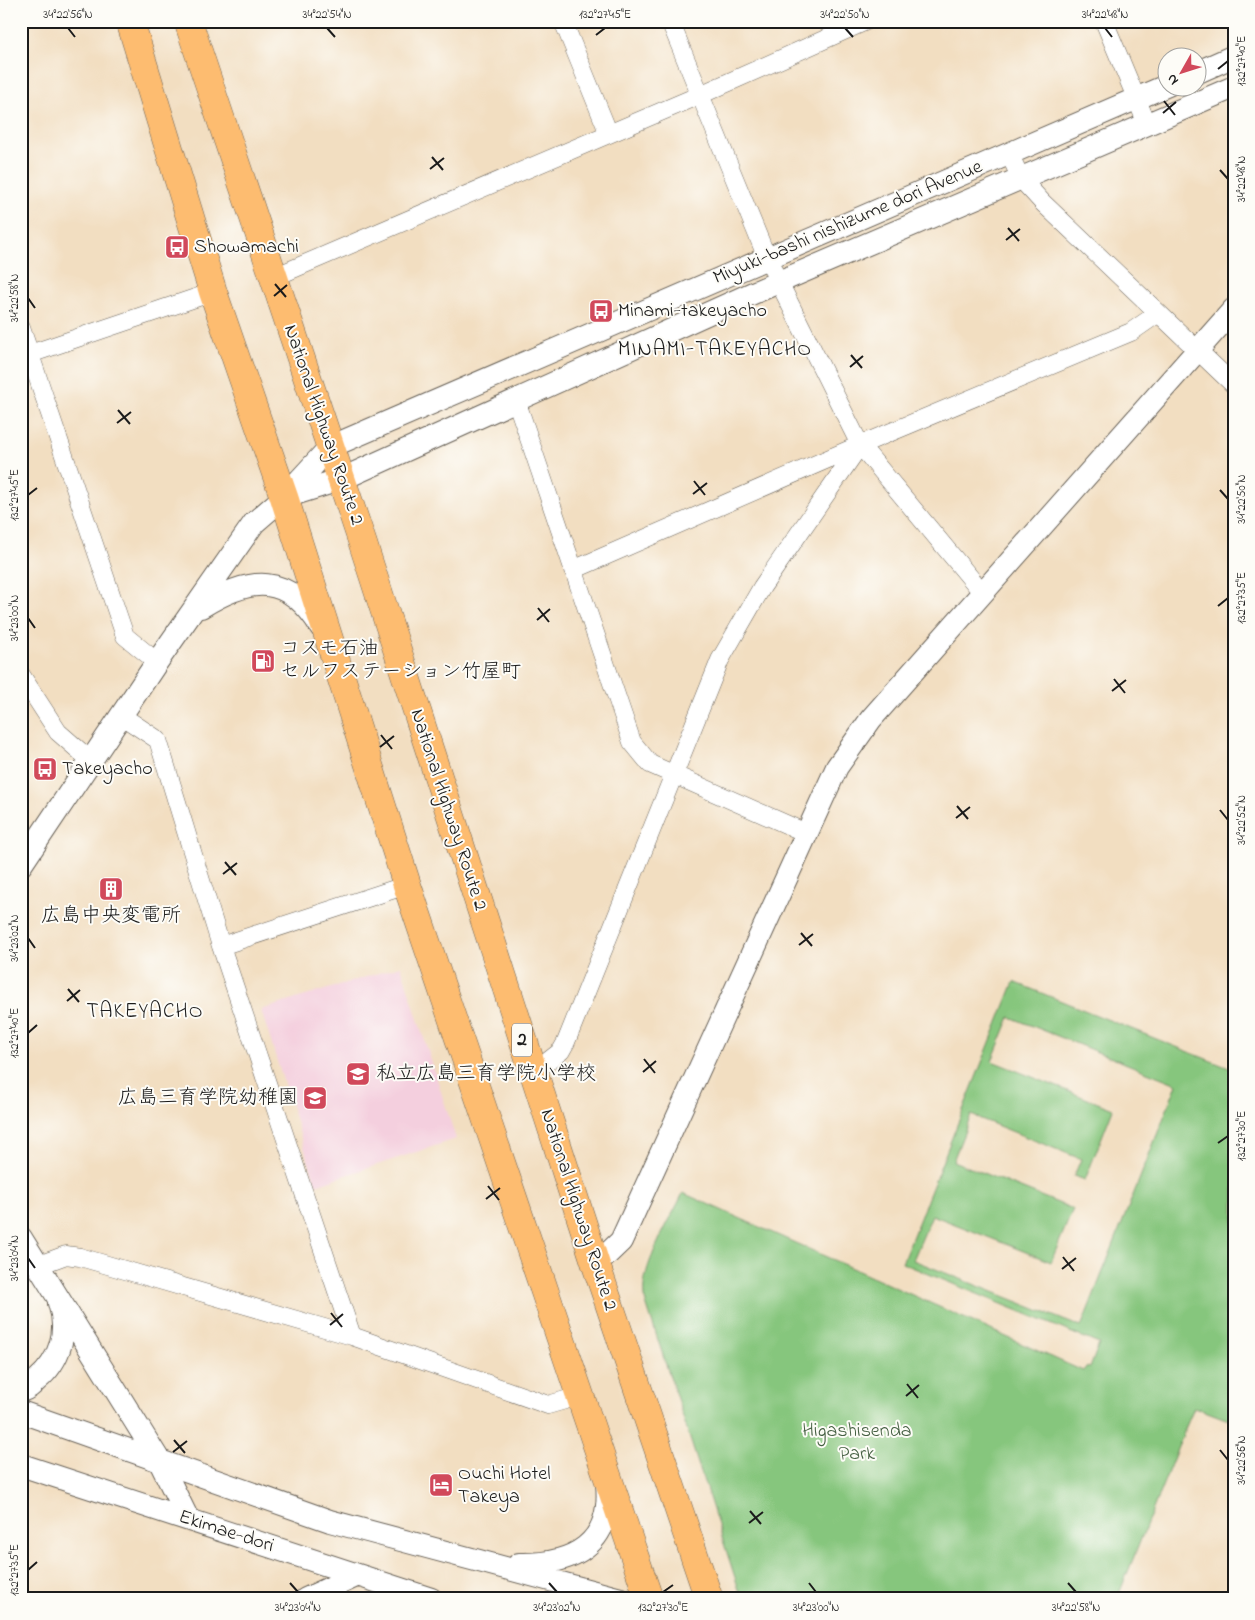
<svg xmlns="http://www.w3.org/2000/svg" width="1255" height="1620" font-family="'Indie Flower','Klee One',sans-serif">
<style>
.built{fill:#f4cfde}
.green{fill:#86c67d;stroke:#51714c;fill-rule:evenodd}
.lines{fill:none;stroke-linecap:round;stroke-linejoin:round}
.minor-casing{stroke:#676056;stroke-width:19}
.tertiary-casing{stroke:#676056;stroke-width:24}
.trunk-casing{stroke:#676056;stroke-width:29}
.minor{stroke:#fff;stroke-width:18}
.tertiary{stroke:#fff;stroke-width:22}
.trunk{stroke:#fdbc70;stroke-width:28}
.ticks{fill:none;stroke:#1c1c1c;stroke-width:2}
.labels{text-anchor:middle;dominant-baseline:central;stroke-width:4;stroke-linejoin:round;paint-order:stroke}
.shield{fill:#fdfcf7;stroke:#605f5e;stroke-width:1}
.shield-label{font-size:19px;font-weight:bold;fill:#1c1c1c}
.street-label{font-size:20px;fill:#1c1c1c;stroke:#fdfcf7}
.poi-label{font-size:20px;fill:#1c1c1c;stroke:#fdfcf7;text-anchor:start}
.park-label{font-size:20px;fill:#466043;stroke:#fdfcf7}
.neighbourhood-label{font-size:21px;letter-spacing:1px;fill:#1c1c1c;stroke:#fdfcf7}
.neatline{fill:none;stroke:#1c1c1c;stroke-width:2}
.ticks-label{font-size:12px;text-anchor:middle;fill:#1c1c1c}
</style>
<rect width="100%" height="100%" fill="#fdfcf7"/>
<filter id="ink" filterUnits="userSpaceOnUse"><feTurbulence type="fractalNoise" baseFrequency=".02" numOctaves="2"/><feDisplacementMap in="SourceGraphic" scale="10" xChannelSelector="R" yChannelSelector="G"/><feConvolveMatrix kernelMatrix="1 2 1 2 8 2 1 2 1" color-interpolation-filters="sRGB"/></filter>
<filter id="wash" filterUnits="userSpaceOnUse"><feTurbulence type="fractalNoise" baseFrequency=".0096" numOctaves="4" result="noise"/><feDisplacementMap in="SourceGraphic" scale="20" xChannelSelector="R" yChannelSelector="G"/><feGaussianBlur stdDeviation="1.12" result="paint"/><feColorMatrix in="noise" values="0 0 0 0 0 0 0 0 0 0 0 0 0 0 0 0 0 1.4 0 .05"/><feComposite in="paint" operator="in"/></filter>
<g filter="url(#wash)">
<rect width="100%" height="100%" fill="#f2dec1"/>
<path class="built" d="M401,966L456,1139L316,1185L261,1010Z"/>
<path class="green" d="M1014,982L1234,1070V1422L1194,1407L1117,1599H742L644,1297C640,1267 670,1221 683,1193L1083,1371L1086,1367L1090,1368L1099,1344L902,1263ZM1010,1017L1177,1084L1081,1327L913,1260L932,1215L1051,1262L1073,1209L953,1161L971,1115L1081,1159L1074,1176L1085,1180L1113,1109L992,1061Z"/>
</g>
<g filter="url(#ink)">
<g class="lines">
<defs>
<path id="minor" d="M563,21L609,134
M670,21L767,258L860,445L982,592
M1104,21L1147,124
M1009,153L1021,179L1043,203L1234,385
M272,278L700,95L866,21
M21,328L125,636L157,662
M21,357L213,292
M516,400L632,742L650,764L806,833
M573,570L860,445
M21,675L58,732L90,760
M122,716L158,740L221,946L352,1336
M221,946L407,885
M533,1073L561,1051L566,1042L720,660L762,587L860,445L1131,332L1157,314
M39,1265L66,1255L80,1257L352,1336L548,1405L579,1396"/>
<path id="tertiary" d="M1198,72L1234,56
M285,497L342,479L753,293L1234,87
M201,607C251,576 288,573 321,627
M21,865L157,662L254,523L284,497L330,447L1168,85
M21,1238L159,1460L188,1519
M596,1265L621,1241L837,767L871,719L1234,309
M21,1391C28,1389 32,1385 37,1380C60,1361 69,1331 59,1303
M21,1412L330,1521L621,1599
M21,1465L431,1599
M519,1564C573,1565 613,1544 607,1484
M306,1599L358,1575"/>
<path id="trunk" d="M130,21L213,292L284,497L407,885L649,1599
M188,21L362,541L596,1265L709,1599"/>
</defs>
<use href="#minor" class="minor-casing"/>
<use href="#tertiary" class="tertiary-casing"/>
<use href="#trunk" class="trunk-casing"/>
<use href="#minor" class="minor"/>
<use href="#tertiary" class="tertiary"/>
<use href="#trunk" class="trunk"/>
</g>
</g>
<path class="ticks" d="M68,28L75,37M327,28L335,37M845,28L853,37M1105,28L1112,37M596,35L605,28M1218,69L1228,61M1164,101L1175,115M1163,113L1176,102M432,157L443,170M430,169L444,158M1220,170L1228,179M1008,228L1019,241M1006,240L1020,229M275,284L286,297M274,296L287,285M28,298L35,308M851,355L862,368M850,367L863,356M118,410L130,424M117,423L131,412M694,481L705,495M1220,490L1228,499M693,494L707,483M28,495L37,488M1218,606L1228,598M538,608L549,622M28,618L35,628M537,620L550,609M1114,679L1125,693M1112,691L1126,680M381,735L392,749M380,747L394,736M957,806L968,819M1220,810L1228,820M956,818L970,807M225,862L236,875M223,874L237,863M801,933L812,946M28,938L35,948M799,945L813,934M68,989L79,1002M67,1001L80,990M28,1033L37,1025M644,1059L655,1073M643,1072L656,1061M1218,1143L1228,1136M488,1186L499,1200M486,1199L500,1188M1063,1257L1074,1271M28,1258L35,1268M1062,1269L1076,1258M331,1313L342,1327M330,1325L343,1314M907,1384L918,1398M906,1396L919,1385M174,1440L185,1453M1220,1450L1228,1460M173,1452L187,1441M750,1511L761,1524M749,1523L763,1512M28,1570L37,1562M290,1583L298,1592M549,1583L557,1592M809,1583L816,1592M1068,1583L1076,1592M663,1592L673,1585"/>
<defs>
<symbol id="bus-square" viewBox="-11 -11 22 22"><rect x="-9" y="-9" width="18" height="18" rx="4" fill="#d1495b" stroke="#fdfcf7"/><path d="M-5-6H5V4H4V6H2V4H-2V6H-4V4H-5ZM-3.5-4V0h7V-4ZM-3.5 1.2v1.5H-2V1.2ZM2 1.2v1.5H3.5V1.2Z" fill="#fff"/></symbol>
<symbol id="fuel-square" viewBox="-11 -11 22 22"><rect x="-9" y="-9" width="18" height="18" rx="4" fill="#d1495b" stroke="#fdfcf7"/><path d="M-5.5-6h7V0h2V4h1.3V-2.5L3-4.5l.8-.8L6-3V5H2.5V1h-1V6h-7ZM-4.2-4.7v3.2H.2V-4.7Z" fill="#fff"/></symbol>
<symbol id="building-square" viewBox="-11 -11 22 22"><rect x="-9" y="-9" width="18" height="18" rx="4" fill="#d1495b" stroke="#fdfcf7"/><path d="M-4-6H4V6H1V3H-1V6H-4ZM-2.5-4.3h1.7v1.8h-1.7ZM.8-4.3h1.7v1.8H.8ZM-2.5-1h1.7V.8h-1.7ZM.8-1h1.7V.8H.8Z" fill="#fff"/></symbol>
<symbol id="school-square" viewBox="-11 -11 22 22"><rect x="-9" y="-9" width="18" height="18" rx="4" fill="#d1495b" stroke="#fdfcf7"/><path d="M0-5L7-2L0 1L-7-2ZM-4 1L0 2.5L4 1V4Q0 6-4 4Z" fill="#fff"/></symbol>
<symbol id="hotel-square" viewBox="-11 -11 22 22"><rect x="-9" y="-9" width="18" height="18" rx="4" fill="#d1495b" stroke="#fdfcf7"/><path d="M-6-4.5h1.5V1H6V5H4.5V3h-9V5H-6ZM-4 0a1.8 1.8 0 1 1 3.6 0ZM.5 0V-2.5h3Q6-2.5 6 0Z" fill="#fff"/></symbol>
</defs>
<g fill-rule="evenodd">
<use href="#bus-square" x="163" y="233" width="28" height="28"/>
<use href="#bus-square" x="587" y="297" width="28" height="28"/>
<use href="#fuel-square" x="249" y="647" width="28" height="28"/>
<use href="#bus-square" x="31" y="755" width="28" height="28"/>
<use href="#building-square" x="97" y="875" width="28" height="28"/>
<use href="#school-square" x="344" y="1060" width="28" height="28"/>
<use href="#school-square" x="301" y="1084" width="28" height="28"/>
<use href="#hotel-square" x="427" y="1471" width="28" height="28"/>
</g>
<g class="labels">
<rect class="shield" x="512" y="1023.5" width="20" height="33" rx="4"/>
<g class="shield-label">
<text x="522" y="1040">2</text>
</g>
<g class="street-label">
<text transform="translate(848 223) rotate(-23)">Miyuki-bashi nishizume dori Avenue</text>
<text transform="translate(323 425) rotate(71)">National Highway Route 2</text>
<text transform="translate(448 810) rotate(72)">National Highway Route 2</text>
<text transform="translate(578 1210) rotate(72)">National Highway Route 2</text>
<text transform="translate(226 1532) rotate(18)">Ekimae-dori</text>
</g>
<g class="poi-label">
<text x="194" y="247">Showamachi</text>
<text x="618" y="311">Minami-takeyacho</text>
<text x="280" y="649">コスモ石油<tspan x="280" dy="23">セルフステーション竹屋町</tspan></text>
<text x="62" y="769">Takeyacho</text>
<text x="111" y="916" text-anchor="middle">広島中央変電所</text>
<text x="376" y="1074">私立広島三育学院小学校</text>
<text x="298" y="1098" text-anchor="end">広島三育学院幼稚園</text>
<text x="458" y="1474">Ouchi Hotel<tspan x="458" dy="23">Takeya</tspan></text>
</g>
<g class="park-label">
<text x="857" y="1431">Higashisenda<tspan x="857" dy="23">Park</tspan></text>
</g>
<g class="neighbourhood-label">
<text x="715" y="350">MINAMI-TAKEYACHO</text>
<text x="145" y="1012">TAKEYACHO</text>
</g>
</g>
<rect width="1255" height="1620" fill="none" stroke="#fdfcf7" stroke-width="55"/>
<g transform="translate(1182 72) rotate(231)"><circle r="24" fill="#fdfcf7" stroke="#a3a29f"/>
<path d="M0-4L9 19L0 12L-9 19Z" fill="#d1495b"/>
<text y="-8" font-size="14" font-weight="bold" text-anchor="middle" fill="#1c1c1c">N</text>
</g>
<rect x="28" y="28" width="1200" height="1564" class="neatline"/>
<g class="ticks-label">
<text x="68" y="18">34°22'56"N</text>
<text x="327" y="18">34°22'54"N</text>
<text x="605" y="18">132°27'45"E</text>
<text x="845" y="18">34°22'50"N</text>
<text x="1105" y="18">34°22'48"N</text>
<text transform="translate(1241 61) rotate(-90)" y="4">132°27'40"E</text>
<text transform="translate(1241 179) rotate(-90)" y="4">34°22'48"N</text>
<text transform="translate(14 298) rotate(-90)" y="4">34°22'58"N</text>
<text transform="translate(14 495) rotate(-90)" y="4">132°27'45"E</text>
<text transform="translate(1241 499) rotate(-90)" y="4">34°22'50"N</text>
<text transform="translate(1241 598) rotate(-90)" y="4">132°27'35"E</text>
<text transform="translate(14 618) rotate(-90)" y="4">34°23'00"N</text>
<text transform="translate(1241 820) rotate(-90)" y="4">34°22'52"N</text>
<text transform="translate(14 938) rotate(-90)" y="4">34°23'02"N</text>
<text transform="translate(14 1033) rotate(-90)" y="4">132°27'40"E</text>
<text transform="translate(1241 1136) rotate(-90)" y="4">132°27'30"E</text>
<text transform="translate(14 1258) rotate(-90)" y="4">34°23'04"N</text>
<text transform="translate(1241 1460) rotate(-90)" y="4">34°22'56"N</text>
<text transform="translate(14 1570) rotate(-90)" y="4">132°27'35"E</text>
<text x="298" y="1611">34°23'04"N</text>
<text x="557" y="1611">34°23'02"N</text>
<text x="663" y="1611">132°27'30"E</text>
<text x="816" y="1611">34°23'00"N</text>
<text x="1076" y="1611">34°22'58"N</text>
</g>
</svg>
